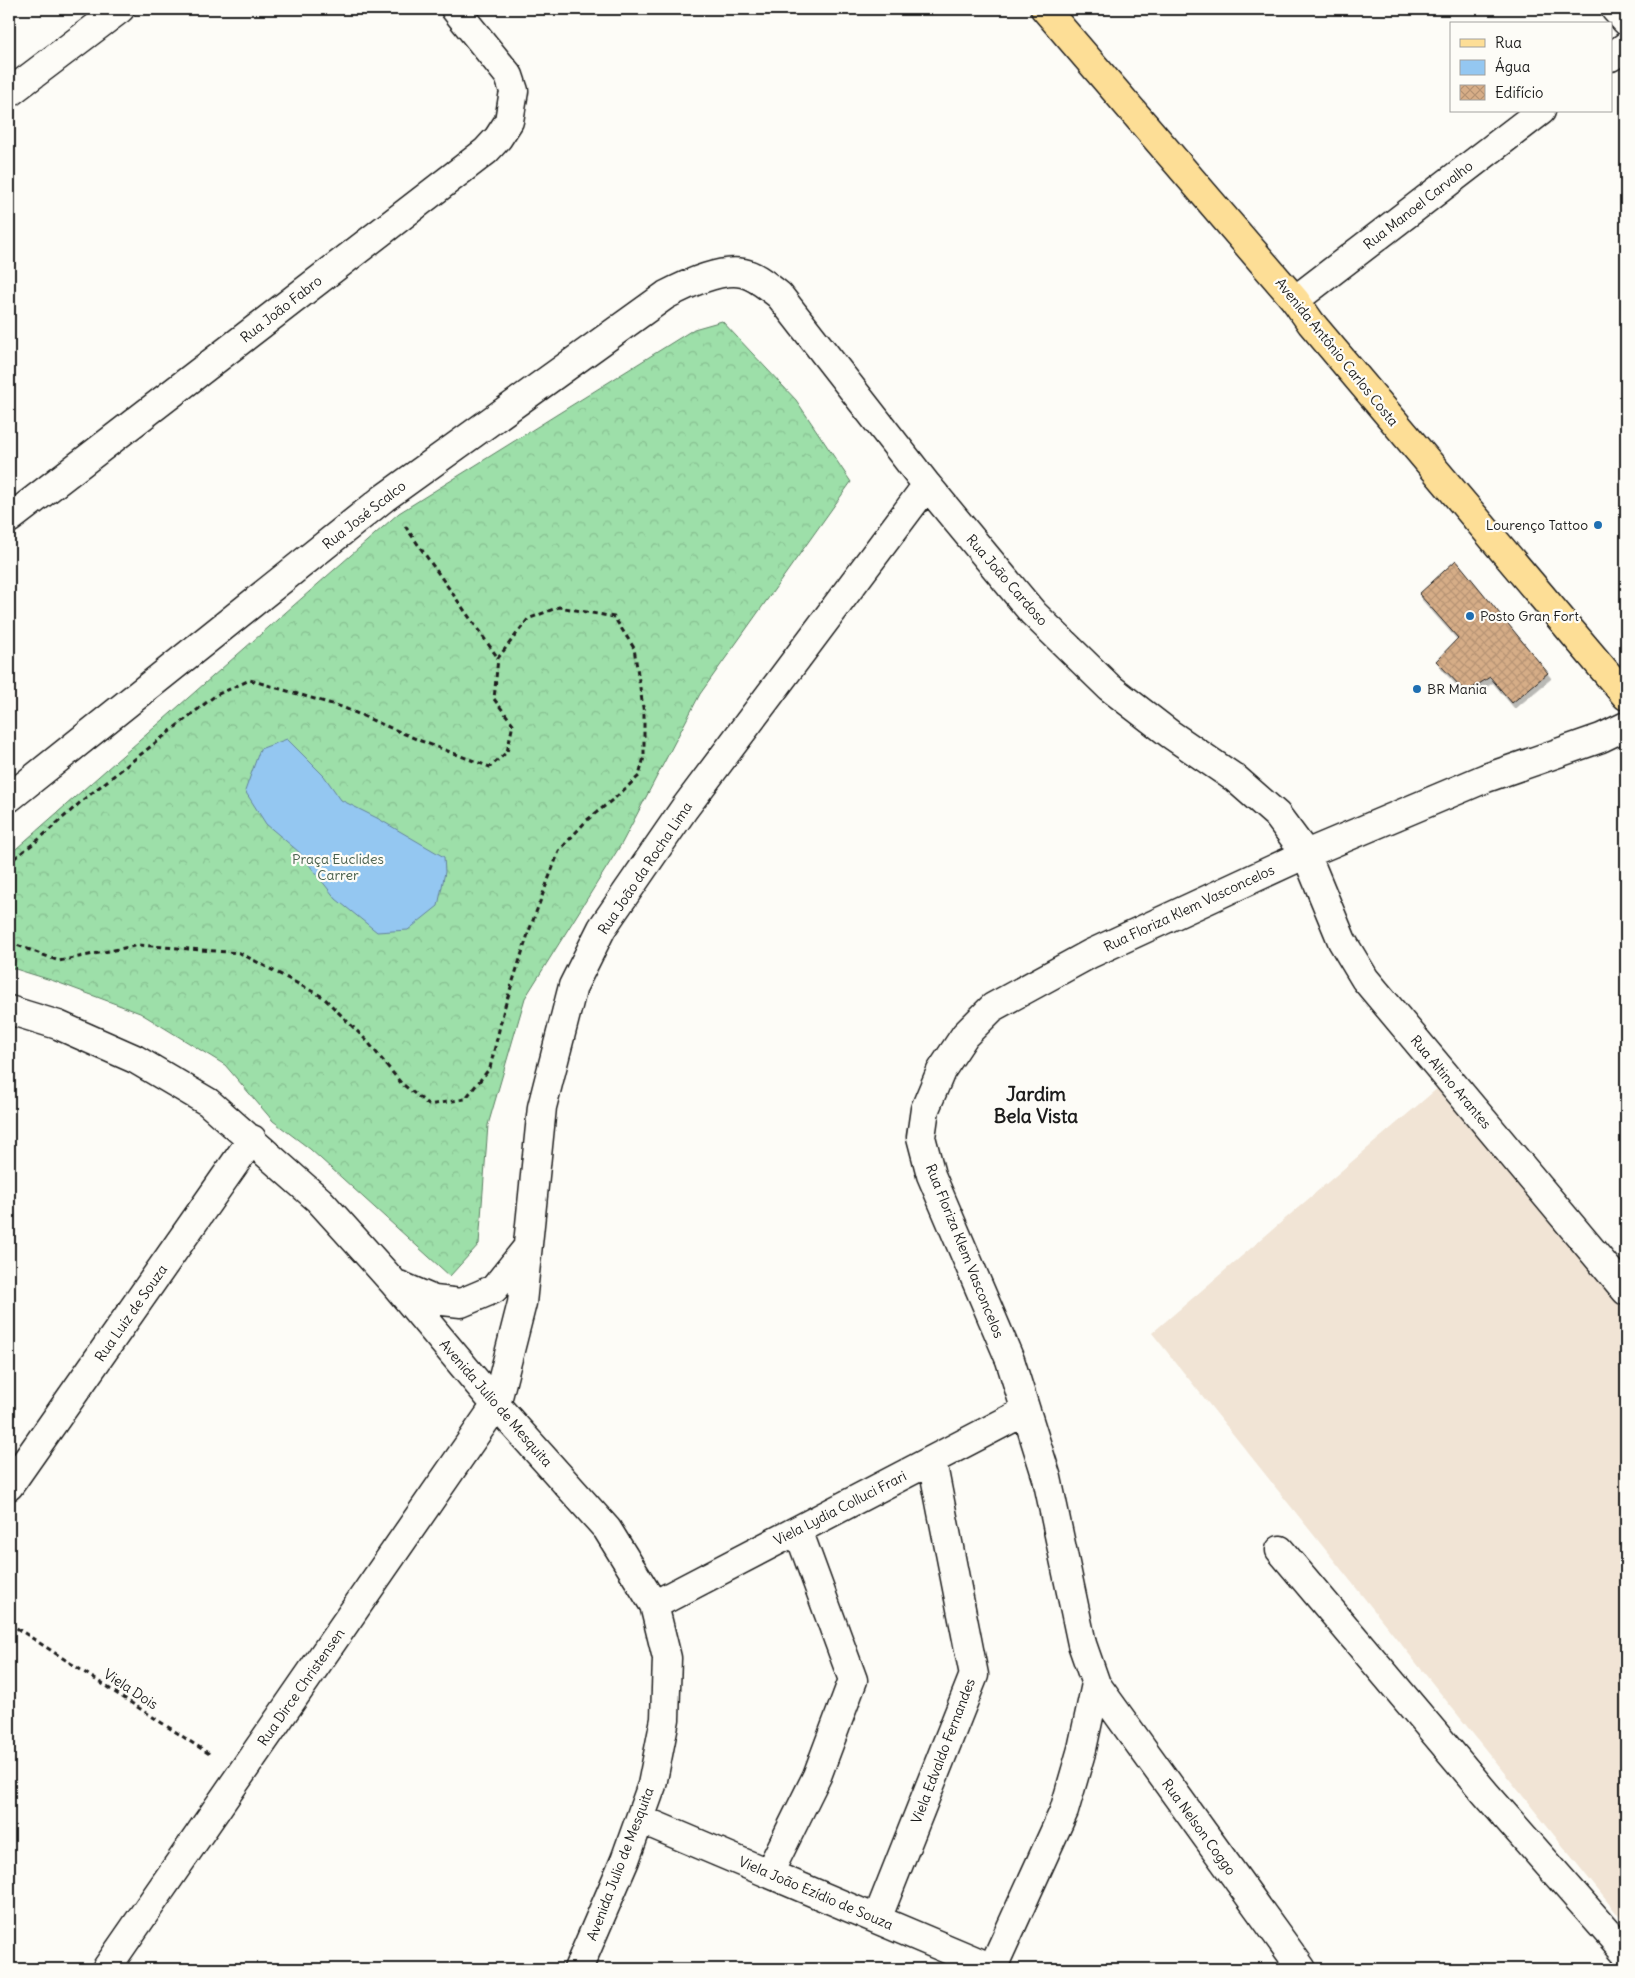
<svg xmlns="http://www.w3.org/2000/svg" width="1635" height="1978" font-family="Delius,sans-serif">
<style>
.built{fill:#f1e4d5}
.forest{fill:url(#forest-crowns);stroke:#5c7e62}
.water{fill:#94c7f1;stroke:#64839c}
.building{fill:url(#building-cross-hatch);stroke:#1c1c1c;filter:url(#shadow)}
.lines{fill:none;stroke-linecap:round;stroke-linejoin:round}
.minor-casing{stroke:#1c1c1c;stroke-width:31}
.major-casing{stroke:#1c1c1c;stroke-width:31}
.path{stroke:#1c1c1c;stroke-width:3;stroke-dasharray:5 4;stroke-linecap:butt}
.minor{stroke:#fdfcf7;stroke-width:28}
.major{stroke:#fdde96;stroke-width:28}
.poi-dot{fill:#1f6fb2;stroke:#fdfcf7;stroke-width:2}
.labels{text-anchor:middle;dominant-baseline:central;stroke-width:4.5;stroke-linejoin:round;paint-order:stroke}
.street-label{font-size:14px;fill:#1c1c1c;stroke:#fdfcf7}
.poi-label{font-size:14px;fill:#1c1c1c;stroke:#fdfcf7;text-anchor:start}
.park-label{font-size:14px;fill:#49604d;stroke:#fdfcf7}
.district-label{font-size:19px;font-weight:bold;fill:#1c1c1c;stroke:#fdfcf7}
</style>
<defs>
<pattern id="forest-crowns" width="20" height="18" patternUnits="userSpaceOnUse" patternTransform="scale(1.25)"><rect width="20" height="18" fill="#9ddfa9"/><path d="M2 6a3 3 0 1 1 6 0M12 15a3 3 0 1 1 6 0" fill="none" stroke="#87bf91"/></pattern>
<pattern id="building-cross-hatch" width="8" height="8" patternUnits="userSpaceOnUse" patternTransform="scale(1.25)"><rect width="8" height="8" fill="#d6ad87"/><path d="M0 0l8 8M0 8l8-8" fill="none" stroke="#b79474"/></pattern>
<filter id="shadow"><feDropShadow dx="3" dy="5.5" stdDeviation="0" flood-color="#0004"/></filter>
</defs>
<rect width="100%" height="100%" fill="#fdfcf7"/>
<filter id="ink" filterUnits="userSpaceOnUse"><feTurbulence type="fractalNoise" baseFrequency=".02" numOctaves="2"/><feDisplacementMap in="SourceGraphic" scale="10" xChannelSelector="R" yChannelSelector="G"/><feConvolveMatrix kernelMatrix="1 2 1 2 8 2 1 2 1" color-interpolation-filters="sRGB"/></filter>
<g filter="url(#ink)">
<path class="built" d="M1439,1087L1626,1313V1925L1152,1333Z"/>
<path class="forest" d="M722,321L796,400L851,482L700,694L622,843L525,998L488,1125L479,1244L450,1276L310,1149L273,1121L225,1065L140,1013L54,981L9,967V855L399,513L694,329Z"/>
<path class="water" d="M287,739L324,776L341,800L377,818L444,857L445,872L438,906L408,930L377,932L336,899L299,852L266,824L245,791L260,749Z"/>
<path class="building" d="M1456,560L1548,673L1512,703L1490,677L1466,692L1436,661L1458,638L1419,594Z"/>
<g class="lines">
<defs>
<path id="minor" d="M1615,9L1626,21
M1611,57L1626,46
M9,93L120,9
M1295,300L1541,111
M9,519L486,151L498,138L509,121L514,91L509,76L455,9
M9,798L384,498L666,295C685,285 720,268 743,273C757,276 768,287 779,295L927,485L1033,613L1109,687L1170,734L1236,779L1277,815L1306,854L1342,941L1365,979L1626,1291
M9,1010L58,1025L135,1059L208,1102L319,1200L393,1282L496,1405L607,1529L654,1605L667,1658L665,1719L652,1785L625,1860L578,1969
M399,1285L434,1300L461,1303L494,1289L527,1248
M9,1486L252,1139
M1280,1550L1486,1794L1626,1953
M654,1605L1026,1411
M1096,1684L1302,1969
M640,1819L992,1968
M769,1873L817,1776L853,1680L798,1530
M877,1919L974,1675L932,1461
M106,1969L496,1405L522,1303L542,1107L573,986L602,928L684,809L927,485
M992,1969L1064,1811L1082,1749L1096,1684L1082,1644L1047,1478L1010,1360L931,1175L921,1137L925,1109L941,1071L965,1035L993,1007L1090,954L1306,854L1486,778L1601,738L1626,726"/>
<path id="major" d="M1045,9L1295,300L1311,323L1626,696"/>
</defs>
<use href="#minor" class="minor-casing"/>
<use href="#major" class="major-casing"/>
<path class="path" d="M405,526L498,658
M9,929L12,860L38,840L83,800L216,695L250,680L342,707L421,741L490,767L507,752L513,724L494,699L498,658L528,619L559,607L614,617L634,648L644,714V757L639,776L616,797L587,820L559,851L529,931L504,1009L490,1068L465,1099L429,1105L401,1083L367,1041L323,997L240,953L139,945L59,961L9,942
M9,1623L211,1755"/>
<use href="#minor" class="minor"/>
<use href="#major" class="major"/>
</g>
</g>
<g class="poi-dot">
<circle cx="1598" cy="525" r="5"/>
<circle cx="1470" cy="616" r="5"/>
<circle cx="1417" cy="689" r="5"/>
</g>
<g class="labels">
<g class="street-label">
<text transform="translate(1418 205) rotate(-38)">Rua Manoel Carvalho</text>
<text transform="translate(281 309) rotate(-38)">Rua João Fabro</text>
<text transform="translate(1337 352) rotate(51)">Avenida Antônio Carlos Costa</text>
<text transform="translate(364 515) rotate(-38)">Rua José Scalco</text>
<text transform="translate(1007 580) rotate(49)">Rua João Cardoso</text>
<text transform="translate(645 868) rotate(-56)">Rua João da Rocha Lima</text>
<text transform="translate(1189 908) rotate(-25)">Rua Floriza Klem Vasconcelos</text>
<text transform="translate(1451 1082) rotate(50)">Rua Altino Arantes</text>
<text transform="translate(965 1251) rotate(68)">Rua Floriza Klem Vasconcelos</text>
<text transform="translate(131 1313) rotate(-55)">Rua Luiz de Souza</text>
<text transform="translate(496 1403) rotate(49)">Avenida Julio de Mesquita</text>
<text transform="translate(840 1508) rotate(-27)">Viela Lydia Colluci Frari</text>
<text transform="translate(301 1687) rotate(-55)">Rua Dirce Christensen</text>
<text transform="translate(131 1689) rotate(33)">Viela Dois</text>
<text transform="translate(943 1751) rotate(-69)">Viela Edvaldo Fernandes</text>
<text transform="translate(1199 1827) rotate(54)">Rua Nelson Coggo</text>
<text transform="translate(620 1864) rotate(-69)">Avenida Julio de Mesquita</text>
<text transform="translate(816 1893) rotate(23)">Viela João Ezídio de Souza</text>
</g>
<g class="poi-label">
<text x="1588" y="525" text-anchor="end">Lourenço Tattoo</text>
<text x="1480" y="616">Posto Gran Fort</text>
<text x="1427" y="689">BR Mania</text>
</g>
<g class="park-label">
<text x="338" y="859">Praça Euclides<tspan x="338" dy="16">Carrer</tspan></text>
</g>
<g class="district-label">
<text x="1036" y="1094">Jardim<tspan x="1036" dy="22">Bela Vista</tspan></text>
</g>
</g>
<rect width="1635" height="1978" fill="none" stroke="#fdfcf7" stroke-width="30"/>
<rect x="15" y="15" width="1605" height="1948" fill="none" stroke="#1c1c1c" stroke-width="2" filter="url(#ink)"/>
<rect x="1450" y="22" width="162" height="90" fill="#fdfcf7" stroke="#a3a29f"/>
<rect x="1460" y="39" width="25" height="8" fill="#fdde96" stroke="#a3a29f"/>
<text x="1495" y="48" font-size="15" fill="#1c1c1c">Rua</text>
<rect x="1460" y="60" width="25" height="15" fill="#94c7f1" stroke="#a3a29f"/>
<text x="1495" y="72" font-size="15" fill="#1c1c1c">Água</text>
<rect x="1460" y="85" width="25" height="15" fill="url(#building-cross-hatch)" stroke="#a3a29f"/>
<text x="1495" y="98" font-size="15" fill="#1c1c1c">Edifício</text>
</svg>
